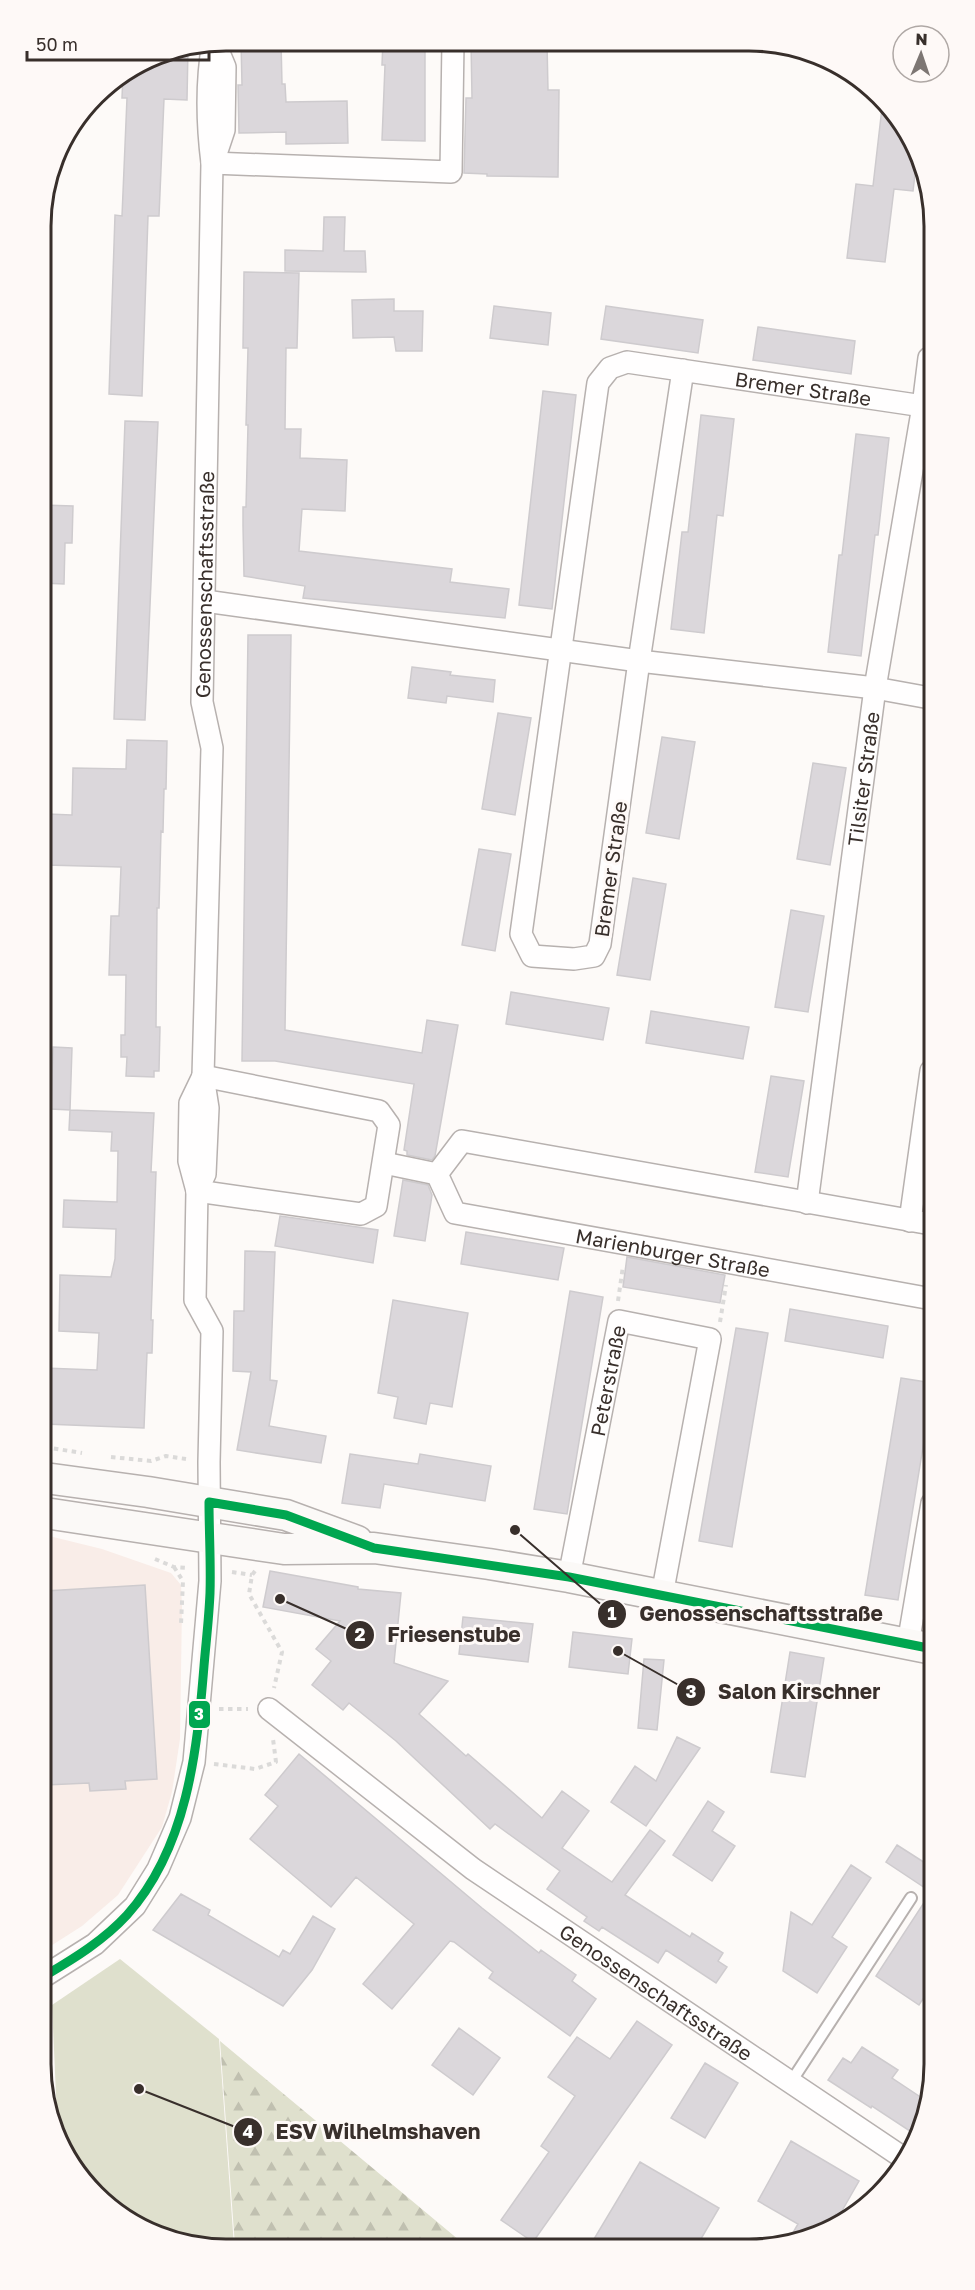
<svg xmlns="http://www.w3.org/2000/svg" width="975" height="2290" font-family="'Golos Text',sans-serif">
<style>
.built{fill:#f9ede8}
.forest{fill:url(#forest-firs)}
.pitch{fill:#dfe0cd}
.building{fill:#dbd7db;stroke:#cecbce;stroke-width:1.5}
.lines{fill:none;stroke-linecap:round;stroke-linejoin:round}
.service-casing{stroke:#b7b1af;stroke-width:14}
.minor-casing{stroke:#b7b1af;stroke-width:24}
.secondary-casing{stroke:#b7b1af;stroke-width:33}
.path{stroke:#dbdad9;stroke-width:4;stroke-dasharray:4.5 4.5;stroke-linecap:butt}
.service{stroke:#fffefe;stroke-width:10}
.minor{stroke:#fffefe;stroke-width:21}
.secondary{stroke:#fbf9f7;stroke-width:30}
.bus-1-casing{stroke:#fef9f7;stroke-width:14}
.bus-1{stroke:#00a650;stroke-width:9}
.labels{text-anchor:middle;dominant-baseline:central;stroke-width:6;stroke-linejoin:round;paint-order:stroke}
.street-label{font-size:20px;fill:#382f2b;stroke:#fef9f7}
.rim{fill:none;stroke:#382f2b;stroke-width:3}
.leader{fill:none;stroke:#382f2b;stroke-width:2}
.callout-dot{fill:#382f2b;stroke:#fef9f7;stroke-width:2}
.mark-label{font-size:18px;text-anchor:middle;font-weight:bold;fill:#fff}
.callout-label{font-size:21px;text-anchor:middle;font-weight:bold;fill:#382f2b;stroke:#fef9f7;stroke-width:6;stroke-linejoin:round;paint-order:stroke}
.line-badge{stroke:#fef9f7;stroke-width:2}
.badge-label{font-size:16px;text-anchor:middle;font-weight:bold;fill:#fff}
</style>
<defs>
<pattern id="forest-firs" width="22" height="20" patternUnits="userSpaceOnUse" patternTransform="scale(1.5)"><rect width="22" height="20" fill="#dfe0cd"/><path d="M5 1l3.5 6h-7zM16 11l3.5 6h-7z" fill="#c0c0b0"/></pattern>
</defs>
<rect width="100%" height="100%" fill="#fdfaf8"/>
<path class="built" d="M45,1535L102,1549L171,1573L181,1585L182,1607L180,1739L172,1792L162,1827L118,1895L82,1926L46,1949Z"/>
<path class="forest" d="M46,2014L54,2131L47,2112Z
M220,2041L465,2245L235,2246Z"/>
<path class="pitch" d="M120,1959L219,2039L234,2246H190L103,2203L65,2157L58,2139L52,2005Z"/>
<path class="building" d="M241,41H281L282,84H285L286,102L347,101L348,143L286,144V132L239,133L238,85H242Z
M383,41L425,42V141L382,140L385,65H382Z
M471,42L547,43L548,90H559L558,177L487,176V174L464,173L466,98H472Z
M188,48L187,100L164,99L159,216H148L142,396L109,394L115,215L122,216L127,98H122L123,75L155,54Z
M883,99L917,158L913,191L894,189L885,262L847,258L856,184L873,186Z
M324,217H345L344,251H365L366,272L285,271V250L323,251Z
M244,272L299,273L297,348H286L285,429H301L300,458L347,460L345,511L302,509L299,551L452,569L450,582L509,589L505,618L303,598L305,586L244,576L243,525V507H246L248,425H246L248,348H243Z
M394,299V311H423L422,351H396L394,337L353,338L352,300Z
M494,306L551,313L548,345L490,338Z
M606,306L703,320L698,353L601,339Z
M758,327L855,341L851,374L753,360Z
M543,391L576,395L552,609L519,605Z
M701,415L734,419L723,516L717,515L704,633L671,629L682,532H688Z
M125,421L158,422L145,720L114,719Z
M856,434L889,438L878,535H875L861,656L828,652L839,555H842Z
M42,505L73,506L72,543H65L64,584L42,583Z
M248,635H291L285,1030L422,1053L427,1020L458,1025L435,1156L432,1160L407,1155V1151L404,1150L414,1084L275,1061H242Z
M412,667L451,672L450,675L495,680L493,702L447,696L446,703L408,698Z
M498,713L531,718L515,815L482,809Z
M662,737L695,742L679,839L646,833Z
M127,740L167,741L166,789H164L163,832L161,831L159,908H157L156,1027H160L159,1071H154V1077L126,1076L127,1057H121V1035H125L126,975H109L111,916H119L121,867L46,865L48,814L72,815L73,768L126,769Z
M813,763L846,768L830,865L797,859Z
M479,849L511,854L495,951L462,945Z
M633,878L666,884L650,980L617,975Z
M791,910L824,916L808,1012L775,1007Z
M511,992L609,1008L603,1040L506,1024Z
M651,1011L749,1027L743,1059L646,1043Z
M53,1047L72,1048L70,1110L51,1109Z
M771,1076L804,1081L788,1177L755,1172Z
M70,1110L154,1113L151,1172H156L151,1320H153L152,1353H147L144,1428L45,1424L44,1368L97,1370L99,1333L59,1331L60,1275L111,1277L115,1259L116,1229L63,1227L64,1200L117,1202L118,1151H111L112,1132L69,1130Z
M403,1180L428,1185L432,1195L425,1241L394,1236Z
M280,1216L378,1230L373,1263L275,1246Z
M466,1232L564,1248L558,1280L461,1264Z
M245,1251L275,1252L270,1380L277,1381L269,1426L326,1436L321,1463L237,1450L251,1372L233,1371L234,1311H244Z
M627,1257L725,1275L720,1303L623,1287Z
M570,1291L603,1297L567,1514L534,1509Z
M393,1300L468,1313L452,1407L430,1403L426,1424L394,1418L398,1397L378,1393Z
M790,1309L888,1326L883,1358L785,1341Z
M736,1328L768,1333L732,1547L699,1541Z
M901,1378L932,1383V1392L898,1600L865,1595Z
M350,1454L418,1464L420,1454L491,1466L485,1501L384,1484L380,1508L342,1503Z
M270,1571L358,1587V1589L401,1593L394,1663L448,1681L419,1714L466,1756L468,1754L542,1818L562,1791L589,1811L562,1848L612,1882L650,1830L665,1841L625,1895L690,1937L692,1933L723,1953L718,1961L727,1967L716,1983L666,1950L658,1963L602,1927L599,1931L584,1921L587,1917L547,1889L560,1871L495,1824L490,1829L396,1741L349,1703L343,1710L312,1685L331,1661L316,1649L340,1621L263,1607Z
M145,1585L157,1779L125,1781L126,1789L90,1791L89,1783L46,1785L45,1591Z
M463,1617L533,1624L528,1662L459,1654Z
M573,1632L632,1639L628,1674L569,1667Z
M790,1652L824,1658L805,1777L771,1772Z
M644,1659L664,1660L657,1730L638,1728Z
M677,1737L700,1748L646,1826L611,1802L635,1766L656,1781Z
M299,1754L482,1908L539,1953L541,1950L576,1975L572,1981L596,1999L570,2036L489,1978L493,1972L454,1942L450,1941L392,2009L363,1984L414,1924L356,1877L331,1907L250,1839L278,1806L265,1795Z
M708,1801L724,1812L712,1831L735,1846L712,1881L673,1855Z
M897,1845L933,1868L934,1982L919,2005L876,1976L931,1892L886,1862Z
M851,1865L871,1878L832,1937L847,1947L817,1993L783,1971L791,1912L812,1925Z
M181,1894L210,1910L208,1915L279,1957L283,1950L290,1954L313,1916L335,1929L312,1970L283,2006L153,1930Z
M637,2021L672,2045L533,2242L501,2220L549,2152L541,2146L575,2096L548,2077L577,2037L610,2059Z
M459,2028L500,2058L473,2095L432,2065Z
M862,2047L898,2070L892,2078L928,2102L919,2137L872,2106L871,2108L828,2080L843,2058L851,2063Z
M705,2063L738,2083L705,2138L671,2118Z
M791,2141L859,2181L839,2216L836,2214L827,2230L797,2243H787L798,2224L758,2201Z
M640,2162L719,2208L698,2244H591Z"/>
<g class="lines">
<defs>
<path id="service" d="M791,2082L911,1898"/>
<g id="minor">
<path d="M214,160L224,130L225,67L215,43"/>
<path d="M212,163L451,172L453,42"/>
<path id="s1" d="M683,370L639,661L600,944L594,956L574,959L532,956L521,934L598,383L610,368L627,362L923,406"/>
<path d="M205,601L639,661L875,688L930,698"/>
<path d="M384,1163L437,1174"/>
<path id="s2" d="M197,1191L205,1174L208,1108L203,1076L212,748L202,702L212,163C207,123 206,83 213,43"/>
<path d="M197,1191L361,1214L376,1206L389,1125L379,1111L203,1076"/>
<path id="s3" d="M807,1203L875,688L923,406L929,358"/>
<path d="M910,1221L931,1071"/>
<path id="s4" d="M931,1224L462,1141L437,1174L455,1213L932,1299"/>
<path id="s5" d="M569,1577L619,1321L710,1339L662,1595"/>
<path d="M908,1644L932,1503"/>
<path id="s6" d="M269,1709L473,1869L905,2159"/>
<path d="M46,1975L95,1944L135,1906L158,1869L180,1818L194,1762L210,1581L209,1462L212,1331L195,1300L197,1191L189,1161L190,1103L203,1076"/>
</g>
<path id="secondary" d="M45,1478L148,1492L286,1515L357,1541
M45,1513L284,1549L374,1548L489,1564L569,1577L933,1649"/>
</defs>
<use href="#service" class="service-casing"/>
<use href="#minor" class="minor-casing"/>
<use href="#secondary" class="secondary-casing"/>
<path class="path" d="M618,1301L623,1266
M720,1322L726,1285
M45,1447L82,1453
M111,1457L151,1461L166,1456L186,1459
M155,1559L174,1567L188,1568
M174,1567L183,1581L181,1624
M255,1571L252,1575L249,1594L282,1652L274,1688
M232,1572L252,1575
M219,1709H248
M214,1764L255,1769L276,1762L273,1739"/>
<use href="#service" class="service"/>
<use href="#minor" class="minor"/>
<use href="#secondary" class="secondary"/>
<defs>
<path id="bus-1" d="M46,1975C75,1958 104,1940 127,1915C187,1848 197,1752 204,1666C206,1642 209,1618 210,1593C211,1563 209,1532 209,1502L286,1515L374,1548L569,1577L933,1649"/>
</defs>
<use href="#bus-1" class="bus-1-casing"/>
<use href="#bus-1" class="bus-1"/>
</g>
<g class="labels">
<g class="street-label">
<text stroke="none"><textPath href="#s1" startOffset="1452">Bremer Straße</textPath></text>
<text stroke="none"><textPath href="#s2" startOffset="610">Genossenschaftsstraße</textPath></text>
<text stroke="none"><textPath href="#s3" startOffset="428">Tilsiter Straße</textPath></text>
<text transform="translate(610 869) rotate(-82)">Bremer Straße</text>
<text stroke="none"><textPath href="#s4" startOffset="782">Marienburger Straße</textPath></text>
<text stroke="none"><textPath href="#s5" startOffset="200">Peterstraße</textPath></text>
<text stroke="none"><textPath href="#s6" startOffset="480">Genossenschaftsstraße</textPath></text>
</g>
</g>
<path d="M0 0H975V2290H0ZM226 51H749A175 175 0 0 1 924 226V2064A175 175 0 0 1 749 2239H226A175 175 0 0 1 51 2064V226A175 175 0 0 1 226 51Z" fill="#fef9f7" fill-rule="evenodd"/>
<path class="rim" d="M226 51H749A175 175 0 0 1 924 226V2064A175 175 0 0 1 749 2239H226A175 175 0 0 1 51 2064V226A175 175 0 0 1 226 51Z"/>
<path class="leader" d="M515 1530L612 1614M280 1599L360 1635M618 1651L691 1692M139 2089L248 2132"/>
<g class="callout-dot">
<circle cx="515" cy="1530" r="6"/>
<circle cx="280" cy="1599" r="6"/>
<circle cx="618" cy="1651" r="6"/>
<circle cx="139" cy="2089" r="6"/>
<circle cx="612" cy="1614" r="15"/>
<circle cx="360" cy="1635" r="15"/>
<circle cx="691" cy="1692" r="15"/>
<circle cx="248" cy="2132" r="15"/>
</g>
<g class="mark-label">
<text x="612" y="1620">1</text>
<text x="360" y="1641">2</text>
<text x="691" y="1698">3</text>
<text x="248" y="2138">4</text>
</g>
<g class="callout-label">
<text x="761" y="1621">Genossenschaftsstraße</text>
<text x="454" y="1642">Friesenstube</text>
<text x="799" y="1699">Salon Kirschner</text>
<text x="378" y="2139">ESV Wilhelmshaven</text>
</g>
<rect class="line-badge" x="188" y="1700" width="23" height="29" rx="6" fill="#00a650"/>
<g class="badge-label">
<text x="199" y="1720">3</text>
</g>
<g transform="translate(921 54) rotate(2)"><circle r="28" fill="#fef9f7" stroke="#afa8a5" stroke-width="1.5"/>
<path d="M0-4.5L10 22L0 15L-10 22Z" fill="#7d7673"/>
<text y="-9" font-size="16" font-weight="bold" text-anchor="middle" fill="#382f2b">N</text>
</g>
<path d="M27 51v9h182v-9" fill="none" stroke="#382f2b" stroke-width="3"/>
<text x="36" y="51" font-size="18" fill="#382f2b" stroke="#fef9f7" stroke-width="4.5" paint-order="stroke">50 m</text>
</svg>
